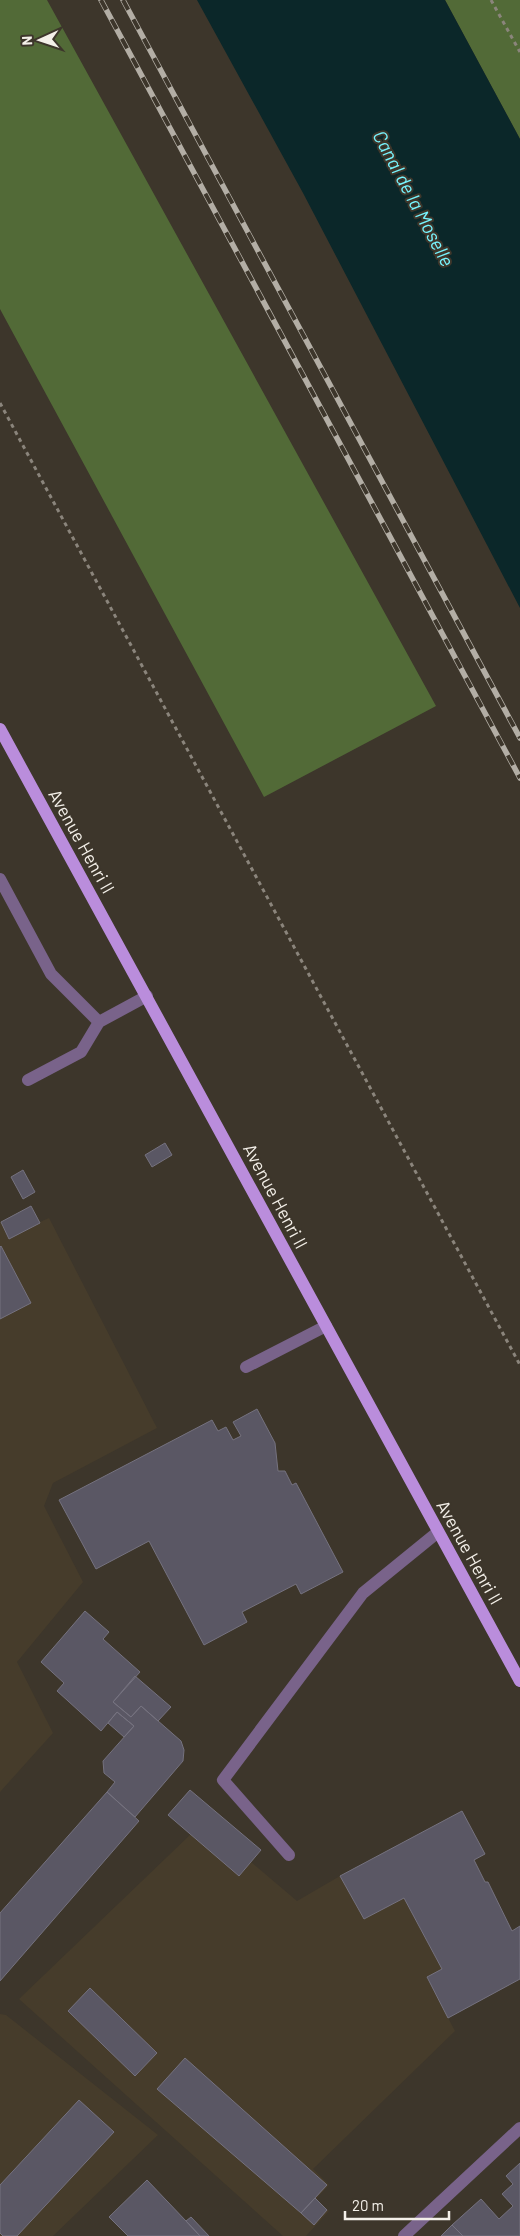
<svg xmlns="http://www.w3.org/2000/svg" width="520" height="2236" font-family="Barlow,sans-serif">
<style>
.built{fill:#463c2b}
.green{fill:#526a37}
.water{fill:#0b2729}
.building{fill:#5a5764;stroke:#75727f}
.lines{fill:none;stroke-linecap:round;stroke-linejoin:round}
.path{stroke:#8b857c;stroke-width:3;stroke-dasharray:4 4;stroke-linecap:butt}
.service{stroke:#79638a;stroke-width:12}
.minor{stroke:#79638a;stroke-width:12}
.primary{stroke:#ba8ddc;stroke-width:12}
.rail-casing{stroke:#b3aea5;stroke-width:5.5}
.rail{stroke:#3d362b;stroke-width:4;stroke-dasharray:11;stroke-linecap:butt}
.labels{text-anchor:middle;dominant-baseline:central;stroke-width:4;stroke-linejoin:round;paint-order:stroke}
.street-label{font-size:18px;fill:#f4f0e9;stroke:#3d362b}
.water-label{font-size:19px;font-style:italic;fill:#77f5ff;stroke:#3d362b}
</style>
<rect width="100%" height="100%" fill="#3d362b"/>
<path class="built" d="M31,1206L40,1222L49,1218L157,1428L53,1483L44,1506L83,1582L17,1662L53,1733L0,1792V1222Z
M191,1834L251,1862L297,1901L340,1876L364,1919L404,1898L442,1969L427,1978L455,2031L313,2169L329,2185L316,2199L329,2211L306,2236H283L19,1999Z
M0,2014L6,2015L158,2135L53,2236H0Z"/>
<path class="green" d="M0,0H47L436,706L264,797L0,309Z
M445,0H520V139Z"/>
<path class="water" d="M197,0H445L520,139V608L303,193Z"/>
<path class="building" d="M165,1143L172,1155L152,1167L145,1155Z
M23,1170L35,1192L23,1199L11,1177Z
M31,1206L40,1223L9,1239L1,1222Z
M1,1246L31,1303L0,1319V1247Z
M257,1409L275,1443L278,1471H285L292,1485L296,1483L343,1572L301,1594L296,1584L242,1612L247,1622L204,1645L149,1541L96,1569L59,1500L212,1420L218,1431L226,1427L233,1440L241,1436L233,1422Z
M85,1611L109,1632L103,1639L140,1672L113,1702L131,1717L141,1706L181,1741L184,1750L183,1761L135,1817L107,1792L115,1782L104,1773L103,1761L134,1726L117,1712L101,1731L57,1691L64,1683L41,1662Z
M135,1676L171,1707L158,1721L141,1706L131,1717L113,1702Z
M117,1712L134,1726L124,1737L108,1723Z
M190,1790L261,1850L239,1876L168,1815Z
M107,1792L139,1821L0,1981V1913Z
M462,1811L485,1854L474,1860L485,1882H488L512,1931L520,1926V1979L448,2018L427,1977L442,1969L404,1898L364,1919L340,1876Z
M90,1988L157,2053L135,2076L68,2011Z
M185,2058L327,2185L301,2213L157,2089Z
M79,2100L114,2132L17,2236H3L0,2233V2185Z
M520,2163V2236H463L452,2225L481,2199L499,2219L513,2206L502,2194L513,2184L506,2176Z
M147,2180L186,2221L200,2236H128L109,2217Z
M315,2198L327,2210L314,2225L301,2213Z
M191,2217L209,2236H200L186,2221Z
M452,2225L463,2236H441Z"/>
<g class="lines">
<path class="path" d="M491,0L520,52
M0,403L520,1365"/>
<path class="service" d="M0,879L51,974L99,1022
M28,1080L81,1052L99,1022L147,996
M246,1367L326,1326
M289,1855L223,1780L363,1593L438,1532"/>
<path class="minor" d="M404,2236L520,2128"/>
<path class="primary" d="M0,729L520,1681"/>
<defs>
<path id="rail" d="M101,0L520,778
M123,0L520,738"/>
</defs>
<use href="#rail" class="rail-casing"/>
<use href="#rail" class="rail"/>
</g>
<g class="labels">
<g class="street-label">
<text transform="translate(82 841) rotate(61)">Avenue Henri II</text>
<text transform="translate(276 1196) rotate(62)">Avenue Henri II</text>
<text transform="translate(470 1552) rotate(61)">Avenue Henri II</text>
</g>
<g class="water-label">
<text transform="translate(414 198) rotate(62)">Canal de la Moselle</text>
</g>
</g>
<g transform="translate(40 40) rotate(267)" stroke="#3d362b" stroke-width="4" paint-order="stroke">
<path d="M0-4L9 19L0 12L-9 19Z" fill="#f4f0e9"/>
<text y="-8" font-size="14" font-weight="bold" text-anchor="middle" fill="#f4f0e9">N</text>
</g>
<path d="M345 2211v8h104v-8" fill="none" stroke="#f4f0e9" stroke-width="2.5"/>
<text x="352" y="2211" font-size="15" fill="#f4f0e9" stroke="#3d362b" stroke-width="4" paint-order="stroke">20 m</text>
</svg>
